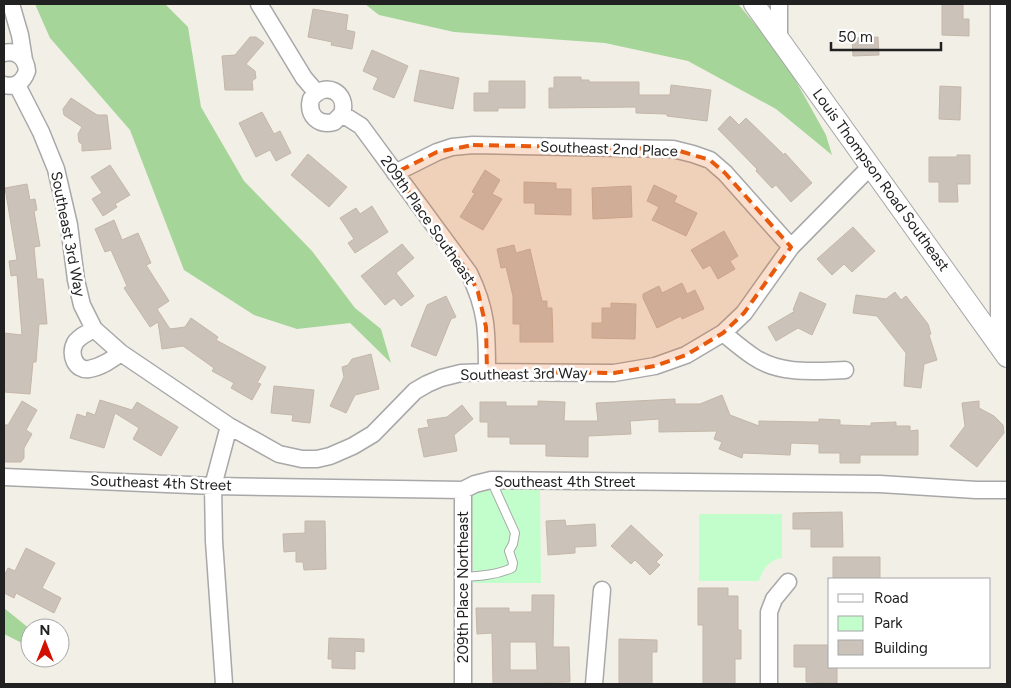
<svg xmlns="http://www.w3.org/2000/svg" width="1011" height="688" font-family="Figtree,sans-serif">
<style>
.forest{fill:#a5d598}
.park{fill:#c2fecb}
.building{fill:#cbc2b9;stroke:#c5b7a8;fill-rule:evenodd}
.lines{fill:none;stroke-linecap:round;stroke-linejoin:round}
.service-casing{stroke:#a8a8a8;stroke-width:10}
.minor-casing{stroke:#a8a8a8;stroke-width:19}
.tertiary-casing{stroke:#a8a8a8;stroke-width:22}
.service{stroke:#fff;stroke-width:8}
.minor{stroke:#fff;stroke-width:16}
.tertiary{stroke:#fff;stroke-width:20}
.marked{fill:#e8590c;fill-opacity:0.2;stroke:#e8590c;stroke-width:4;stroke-dasharray:10 6;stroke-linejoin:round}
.labels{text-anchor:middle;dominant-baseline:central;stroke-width:5;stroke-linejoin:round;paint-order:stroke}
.street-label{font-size:15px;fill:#212121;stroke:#fff}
</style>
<rect width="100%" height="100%" fill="#f2efe7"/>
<path class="forest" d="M35,4H165L188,27L201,107L244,181L312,251L355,308L381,329L391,363L350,323L297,329L254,315L184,270L130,130L50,38Z
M365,4H738L782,56L826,135L832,155L776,109L688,61L605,43L454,32L379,15Z
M4,608L30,629V643L24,644L4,634Z"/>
<path class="park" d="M540,484L541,583H473L472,510V501L468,495L478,488Z
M699,514H782V558C769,560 763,569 759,581H699Z"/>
<path class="building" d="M942,4H963V19H969V36L942,35Z
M313,9L348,15L346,30L355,32L352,49L331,45L332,42L308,37Z
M250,37H256L264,43L246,64L255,71L256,78L252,81L253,90H225L222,56L235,55Z
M878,37L879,55L853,56L852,38Z
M372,50L408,66L394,98L373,89L378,78L363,71Z
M420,70L459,78L453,109L414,101Z
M554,77H581V80H589V82H639V95H670L671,85L711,90L707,121L667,116V114L636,113V107L549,108V88H554Z
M489,81H525V108H498V111H474V93H489Z
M940,86L961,87L960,120L939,119Z
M71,98L97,115H107L111,149L82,151V144L79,142L78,134L82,127L64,115L63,109Z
M262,112L274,134L280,131L291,153L276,161L270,150L256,157L239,123Z
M730,116L739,125L746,118L784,155L785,153L812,183L791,202L776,185L772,188L756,171L757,169L718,129Z
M308,154L347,187L329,207L291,175Z
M957,155H970V184H957L958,202H939V182H929V157H957Z
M110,165L130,195L115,204L117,207L103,216L92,199L102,193L91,177Z
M485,170L500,180L492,194L502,199L483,230L460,217L475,193L472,192Z
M524,182L556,183V189H571V215L535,214V203H524Z
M27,184L30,200L35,199L37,210L34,211L40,246L34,247L37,279H43L47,324H39L36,362H33L30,394L4,392V333L22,335L17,275L11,276L9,261L17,260L5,188Z
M654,185L677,196L674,202L697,213L686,236L652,220L659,207L647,201Z
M631,186L632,217L593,219L592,188Z
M372,206L388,232L355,253L348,243L354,239L340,218L356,208L360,214Z
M114,220L122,240L138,233L151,263L146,265L169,301L157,309L170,329L185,327L191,318L218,337L216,340L266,367L257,383L261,384L252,400L231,388L234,383L212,371L214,368L183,346L162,349L158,322L150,327L124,288L127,286L111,250L105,252L95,229Z
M853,227L875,251L852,272L844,264L832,275L817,259Z
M724,231L738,256L730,261L735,269L718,279L710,265L703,269L691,250Z
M402,244L414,258L396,273L414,296L401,306L394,298L385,305L361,276Z
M514,245L516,253L530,249L542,301H547V308H552L553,342H520V324H513V296L506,267L501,268L497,249Z
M682,283L687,294L695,290L704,309L682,319L681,316L657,328L643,298V294L659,286L662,293Z
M800,292L826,304L812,335L798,328L776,341L768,327L795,311L793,310Z
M895,292L901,300L906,296L928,324L931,334L929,335L937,360L924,364L921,388L904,386L906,353L877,316L853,313L856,295L886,299Z
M446,296L456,317L451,319L436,356L411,346L427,305Z
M611,303L636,304L635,339L592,338V323H602V308H611Z
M371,354L379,389L355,395L346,413L330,406L344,377L342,367L348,365L352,359Z
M274,386L314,390L310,423L292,421L293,415L271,413Z
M722,395L730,415L759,426V421L812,422H819V419L840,420V425L871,426V423L896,422V426H910V431L918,430V455H860V463H840V453H819V444L791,443L790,455L743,453L742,458L719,449L722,442L714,439L717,431L659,432V419L630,421L631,434L588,436V457L546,456V444H510V437H488V422H480V402H506V406H538V401L565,402L564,421H598L596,403L675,399V404H700Z
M100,400L132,410L137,402L178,427L161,456L133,439L139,428L115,413L104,448L70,438L77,414L86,417L87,412L95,415Z
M22,401L37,410L26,430L32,434L24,448V458L21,462H4V425H8Z
M979,401V408L994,416L1003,425L1004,433L977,467L950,446L965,426L962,403Z
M462,405L473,419L454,435L457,451L424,457L418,429L429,427L427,420L447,417Z
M842,512L843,547H811V529H793V513Z
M565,520L566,526L595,524L596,546L575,547V553L548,555L546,521Z
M305,521H325L326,569L304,570L303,562H296V551L284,552L283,534L305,533Z
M631,525L663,555L656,562L660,565L650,575L635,560L631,564L611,546Z
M26,548L55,563L42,588L61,598L54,613L16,593L14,598L4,593V576L8,568L15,571Z
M833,557H880V579H833Z
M698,588H728V596H738V630H741V659H735V684H703V625H698Z
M532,595H554L553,647H569L570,682L493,684L492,633L477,634L476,608H509V612H532ZM510,642H536L537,670H510Z
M329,638L364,639V652L355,651V669L332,668V659H328Z
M619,639L657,640V652H652V684H619Z
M794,645H830V667H837V683L806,682V667H794Z"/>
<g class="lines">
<defs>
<path id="service" d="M463,577C480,576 496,575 512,568L513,563L509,551L513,544L515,533L491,480"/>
<path id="minor" d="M11,4L20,35L24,60
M259,4L304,78L317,93
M779,4V37
M4,53C17,50 26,58 27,71C23,82 16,88 4,85
M17,85L41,132L56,169L69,225L76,280L82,305L94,329L121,353L229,426L279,454L302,459H317L330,456L353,446L373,434L415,391L427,384L441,378L461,373L487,372L614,373L655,366L686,355L723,333L744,313L791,247L870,167
M342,114L334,122C318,126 307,115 311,99C324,80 349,92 342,114L361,126L469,273C487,310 487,331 487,372
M395,173L437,152L452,147L473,145L673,149L693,154L710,160L725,173L791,247
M94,329C88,333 79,336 75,343C69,354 75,371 89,369C101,367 111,360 121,353
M723,333C733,341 743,350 754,357C780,375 816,371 845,370
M999,344V4
M4,477L213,486L463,490L475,484L491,480L880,484L976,490H1007
M463,490V684
M224,684L214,541L213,486L229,426
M594,684L602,590
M769,684V612L774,599L788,582"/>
<path id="tertiary" d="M754,4L1007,357"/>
</defs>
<use href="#service" class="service-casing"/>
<use href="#minor" class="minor-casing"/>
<use href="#tertiary" class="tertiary-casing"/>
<use href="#service" class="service"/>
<use href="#minor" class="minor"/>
<use href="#tertiary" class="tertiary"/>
</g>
<path class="marked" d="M473,145L673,149L710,160L725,173L791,247L744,313L723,333L686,355L655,366L614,373L487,372L486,327L478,292L469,273L395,173L437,152Z"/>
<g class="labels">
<g class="street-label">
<text transform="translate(609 149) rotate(2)">Southeast 2nd Place</text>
<text transform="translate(881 180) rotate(54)">Louis Thompson Road Southeast</text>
<text transform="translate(428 220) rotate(55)">209th Place Southeast</text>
<text transform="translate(68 234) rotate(79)">Southeast 3rd Way</text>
<text transform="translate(524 374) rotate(-1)">Southeast 3rd Way</text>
<text x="565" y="482">Southeast 4th Street</text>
<text transform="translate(161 483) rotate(2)">Southeast 4th Street</text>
<text transform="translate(463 587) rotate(-90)">209th Place Northeast</text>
</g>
</g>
<rect width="1011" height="688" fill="none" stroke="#212121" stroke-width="10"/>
<rect x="828" y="578" width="162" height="90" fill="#ffffff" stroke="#a6a6a6"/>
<rect x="838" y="594" width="25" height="8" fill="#ffffff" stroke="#a6a6a6"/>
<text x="874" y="603" font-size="15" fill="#212121">Road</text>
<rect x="838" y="616" width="25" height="15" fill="#c2fecb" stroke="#a6a6a6"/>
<text x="874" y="628" font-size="15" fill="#212121">Park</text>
<rect x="838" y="640" width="25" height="15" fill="#cbc2b9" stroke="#a6a6a6"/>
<text x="874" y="653" font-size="15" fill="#212121">Building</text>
<g transform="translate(45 643)"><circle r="24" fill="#ffffff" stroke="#a6a6a6"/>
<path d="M0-4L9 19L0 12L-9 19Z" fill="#d21000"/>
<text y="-8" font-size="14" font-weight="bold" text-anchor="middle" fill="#212121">N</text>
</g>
<path d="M831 42v8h110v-8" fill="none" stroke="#212121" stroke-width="2.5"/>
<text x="838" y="42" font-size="15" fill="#212121" stroke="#ffffff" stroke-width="4" paint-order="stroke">50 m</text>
</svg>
